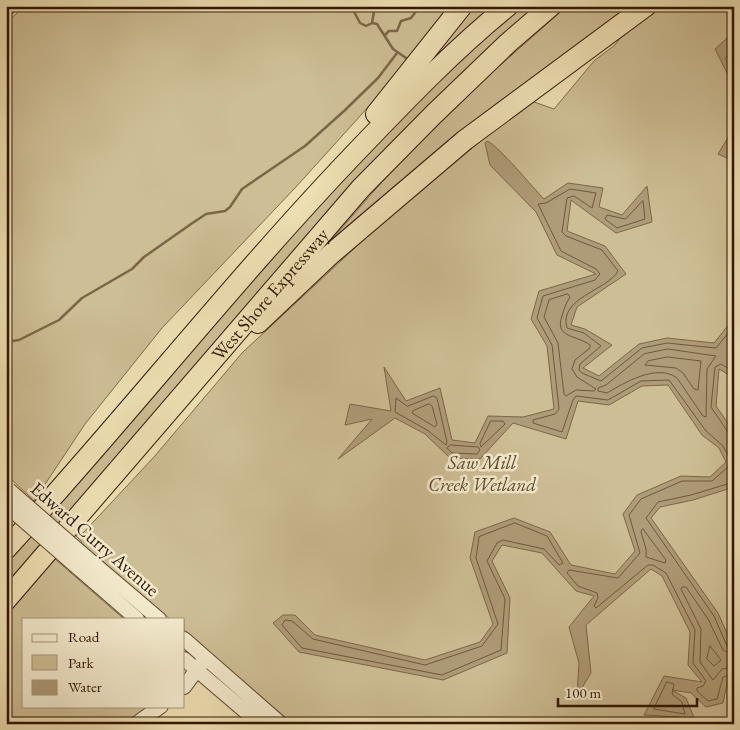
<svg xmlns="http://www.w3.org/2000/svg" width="740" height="730" font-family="'EB Garamond',serif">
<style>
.green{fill:#cebe96;stroke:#806a4c}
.water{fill:#ae9b77;stroke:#7c6648}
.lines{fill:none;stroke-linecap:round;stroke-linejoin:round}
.shore{stroke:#70583c;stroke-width:1}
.stream{stroke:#7c6648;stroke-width:2.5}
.minor-casing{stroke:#60482e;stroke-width:16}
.highway-casing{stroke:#311601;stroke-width:22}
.minor{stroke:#f4ebce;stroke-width:14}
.highway{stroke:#eee0b4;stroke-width:20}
.minor-bridge-casing{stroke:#60482e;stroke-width:16;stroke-linecap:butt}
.minor-bridge{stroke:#f4ebce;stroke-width:14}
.labels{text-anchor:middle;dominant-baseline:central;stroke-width:5;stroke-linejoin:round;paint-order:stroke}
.street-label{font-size:19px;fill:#311601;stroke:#f4ebce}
.park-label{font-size:19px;font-style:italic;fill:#60482e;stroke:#f4ebce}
</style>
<rect width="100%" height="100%" fill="#eee0b4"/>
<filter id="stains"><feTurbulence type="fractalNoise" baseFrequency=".004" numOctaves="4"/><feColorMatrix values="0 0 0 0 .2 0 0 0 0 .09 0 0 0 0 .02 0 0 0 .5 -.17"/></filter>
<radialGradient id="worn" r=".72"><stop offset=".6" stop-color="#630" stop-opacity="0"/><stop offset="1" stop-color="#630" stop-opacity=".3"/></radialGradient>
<path class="green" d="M25,6H451L380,94L295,188L162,328L85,424L34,501L6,474V23Z
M466,6H491L417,74Z
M520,6H539L366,171L138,431L6,587V564L54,506L97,462L231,304L383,134L494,27Z
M567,6H635L313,261L395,167L486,78Z
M659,6H734V724H293L184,630V619H170L81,543L82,542L76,536L83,533L154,457L242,353L430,178L508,118L534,102L554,109L594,61L615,45L625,31Z
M55,559L124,619H24V706H150L126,724H6V616Z"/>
<path class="water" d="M734,32V47L725,59L734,72V87L715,49Z
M729,136L734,137V161L718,154Z
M487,141C498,145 533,188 544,199L568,183L603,188L599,207L622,215L647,186L652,222L616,233L571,200L567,231L605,246L626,274L577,307L571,325L585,329L612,345L583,368L599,376L639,344L667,338L714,343L734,318V354L731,358L734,360V378L719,369L716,406L734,432V483L731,488L693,500L660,507L651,518L718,613L734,649V678L728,679L723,703L706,707L691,693L672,690L686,698L695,720L692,724H676L678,717L644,715L664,676L702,682L688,665L690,632L662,576L651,569L586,625L591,673L577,696L579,663L569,627L594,596L576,591L542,553L502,545L492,561L510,598L507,653L443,680L299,652L273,623L283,615H295L315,635L425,660L480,642L493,624L470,558L475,532L514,518L550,532L571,565L615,574L635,551L623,514L637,495L681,476L710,477L726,462L719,448L702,435L668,385L642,386L609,405L578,401L566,439L513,423L480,459L450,458L425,434L395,418L338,459L372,419L345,425L350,404L391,411L384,367L406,401L440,388L452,440L475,443L488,416L523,417L554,409L547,346L531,319L539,291L596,274L557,255L536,212L490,165L485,143Z"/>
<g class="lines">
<path class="shore" d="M643,201L645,219L617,228L605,219L607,215L625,219Z
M568,294L570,297C566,303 564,309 562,316C554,338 577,335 590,345V348L575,360L572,369L577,377L596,389L594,391L576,390L566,396L564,394L558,343L544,317L549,300Z
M734,326L716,348L667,343L642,348L601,381L582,373L579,370L580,364L601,346L584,333L567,328C558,298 608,290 618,271L602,250L566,236L562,232L567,198L574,196L592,208L596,193L570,189L546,203L538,204L561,251L596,269L600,274L595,280L543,296L537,318L552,345L559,409L555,414L533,420V423L562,432L573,400L576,396L608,400L641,381L669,380L706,431L723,446L731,461L729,466L712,481H682L641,499L629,515L640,553L618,578L569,570L567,573L578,586L597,593L598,598L594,606L596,608L648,565H653L666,573L695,630L693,663L706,681L703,686L697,688V691L708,701L717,699L723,677L734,674
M668,349L716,356L707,369L706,417L703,416L677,378C657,363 624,383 607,393L598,391V388L606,385L644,354Z
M668,357L701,361L698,390L694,389L683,373L676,368L645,365L648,361Z
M734,372L721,364L715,367L711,407L728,432L734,435
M434,396L437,398L447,442L446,445L427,430L395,412L396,398L407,406Z
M429,404L432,406L437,424L435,427L412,413L413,411Z
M491,421H503L505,424L481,447L480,444Z
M451,445L478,447L480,450L477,454L452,453L447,448Z
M734,482L691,495L658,502L646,518L714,616L727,646L734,649
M515,523L547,536L563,563L559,565L544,549L503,540L497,543L487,561L505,599L501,650L442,675L302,648L282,625L285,620L292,621L313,639L425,665L482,646L498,624L476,558L479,537Z
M643,529L666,560L665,563L646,557V549L641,532Z
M710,646L721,660L714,666L707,659Z
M734,655L723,650L708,619L686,587H682L681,589L701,629L700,662L713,680L722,669L734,667
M667,682L674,684L672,694L682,702L685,714L654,709Z"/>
<path class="stream" d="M351,6L360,23L366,26L372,23L377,24L393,49L406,58
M372,23L375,6
M385,35L389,31H397L401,21L411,18L420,6
M6,342L19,340L59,320L82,298L132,269L144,257L191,224L206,214L225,211L230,207L242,189L305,146L344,111L378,78L397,53"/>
<defs>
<path id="minor" d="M6,9L10,6
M86,557L159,619
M77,567L137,619
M184,639L281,724
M184,659L260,724
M184,687L201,664
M136,724L161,706"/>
<g id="highway">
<path d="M376,114L462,6"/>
<path d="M258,323L331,254L465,140L646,6"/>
<path d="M6,549C127,417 237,276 361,147C408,98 455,49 508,6"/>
<path id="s1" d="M6,600L361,188L434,114L508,43L551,6"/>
</g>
</defs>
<use href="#minor" class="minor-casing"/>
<use href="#highway" class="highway-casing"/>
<use href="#minor" class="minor"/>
<use href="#highway" class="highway"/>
<defs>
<path id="minor-bridge" d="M9,490L86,557
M6,505L77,567"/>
</defs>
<use href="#minor-bridge" class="minor-bridge-casing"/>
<use href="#minor-bridge" class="minor-bridge"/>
</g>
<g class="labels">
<g class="street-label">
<text stroke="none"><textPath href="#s1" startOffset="404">West Shore Expressway</textPath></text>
<text transform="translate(95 539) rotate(41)">Edward Curry Avenue</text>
</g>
<g class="park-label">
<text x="482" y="462">Saw Mill<tspan x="482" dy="22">Creek Wetland</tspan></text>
</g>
</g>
<rect width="740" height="730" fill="none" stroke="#eee0b4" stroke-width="25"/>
<rect x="8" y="8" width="725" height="715" fill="none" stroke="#311601" stroke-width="2.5"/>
<rect x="12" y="12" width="715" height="705" fill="none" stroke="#311601"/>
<rect x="22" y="618" width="162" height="90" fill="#f4ebce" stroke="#a6967c"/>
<rect x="32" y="634" width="25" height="8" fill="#f4ebce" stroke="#a6967c"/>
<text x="68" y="642" font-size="15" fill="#311601">Road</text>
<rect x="32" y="655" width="25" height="15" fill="#cebe96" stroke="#a6967c"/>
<text x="68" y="668" font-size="15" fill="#311601">Park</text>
<rect x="32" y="680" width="25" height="15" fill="#ae9b77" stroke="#a6967c"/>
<text x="68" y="692" font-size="15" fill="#311601">Water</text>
<path d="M558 698v8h139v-8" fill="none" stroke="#311601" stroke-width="2.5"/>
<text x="565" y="698" font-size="15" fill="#311601" stroke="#f4ebce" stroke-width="4" paint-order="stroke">100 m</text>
<rect width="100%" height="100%" filter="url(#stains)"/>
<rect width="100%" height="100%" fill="url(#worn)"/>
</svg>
